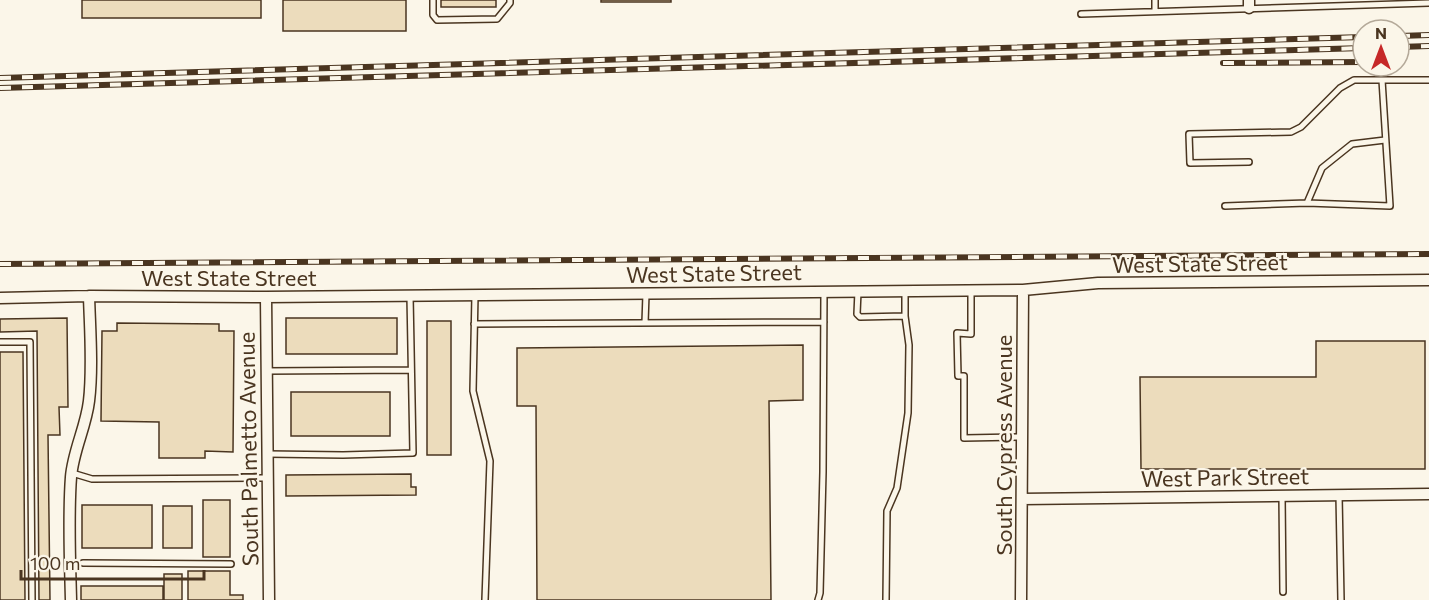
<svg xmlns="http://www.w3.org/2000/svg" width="1429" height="600" font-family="Commissioner,sans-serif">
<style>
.building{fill:#ecdcbc;stroke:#4a3520;stroke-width:1.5}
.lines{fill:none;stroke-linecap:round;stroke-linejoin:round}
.service-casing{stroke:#4a3520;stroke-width:8}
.minor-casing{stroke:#4a3520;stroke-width:13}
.service{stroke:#fbf6e9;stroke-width:5}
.minor{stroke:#fbf6e9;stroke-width:10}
.rail-casing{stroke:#4a3520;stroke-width:6}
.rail{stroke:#fbf6e9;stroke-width:4;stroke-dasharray:11;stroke-linecap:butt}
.labels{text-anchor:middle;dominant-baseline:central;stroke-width:4.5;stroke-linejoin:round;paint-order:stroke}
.street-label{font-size:22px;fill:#4a3520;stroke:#fbf6e9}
</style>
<rect width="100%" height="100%" fill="#fbf6e9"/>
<path class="building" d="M82,0H261V18H82Z
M283,0H406V31H283Z
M441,0H496V7H441Z
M601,0H671V2H601Z
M67,318L68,407H59L60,435H48L50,600H39L37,331L0,332V319Z
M286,318H397V354H286Z
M427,321H451V455H427Z
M117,323L219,324V331H234L233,452L205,451V458H159V422L101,421L102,331H117Z
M1316,341H1425V469H1141L1140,377H1316Z
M803,345V400L769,401L771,600H537L536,406H517V348Z
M0,352H23L25,600H0Z
M291,392H390V436H291Z
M411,474V487H416V495L286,496V475Z
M203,500H230V557H203Z
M82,505H152V548H82Z
M163,506H192V548H163Z
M188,571H230V595H243V600H188Z
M164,574H182V600H164Z
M81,586H163V600H81Z"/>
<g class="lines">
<defs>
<path id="service" d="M433,0V15L437,20L497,19L510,3V0
M1155,0V11
M1081,14L1429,3
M1249,162L1190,163L1189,134L1291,132L1301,127L1340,88L1354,80H1429
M1307,203L1322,168L1352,144L1385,140
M1225,206L1307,203L1390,206L1382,80
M971,290V334L957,333L958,376H964V438L1022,437
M858,291L857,314L860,317L905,316V291
M475,295L473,391L490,461L485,600
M645,323L646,294
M474,324L824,322
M0,342H30L32,600
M267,371L411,370
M268,454L343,455L413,453L410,296
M72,473L92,479L268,478
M1339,495L1341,600
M1282,496L1283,592
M83,563L231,564
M818,600L820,593L823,472L824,292
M886,600L887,511L897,488L908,413L909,345L905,316"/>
<path id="minor" d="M1249,8V0
M266,297L269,600
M0,298L89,296L266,297L1023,290L1098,283L1429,280
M1022,499L1429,494
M71,600C70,559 68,517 71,477C73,451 86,427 89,401C93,368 90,330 89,296
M1021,600L1023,290"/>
</defs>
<use href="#service" class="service-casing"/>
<use href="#minor" class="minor-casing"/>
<use href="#service" class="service"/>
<use href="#minor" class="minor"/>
<defs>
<path id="rail" d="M1399,36L1429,35
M1399,47L1429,46
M1223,63L1363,62
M0,78L1363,37
M0,88L1363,48
M0,264L1429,254"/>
</defs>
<use href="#rail" class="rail-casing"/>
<use href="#rail" class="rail"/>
</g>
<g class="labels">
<g class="street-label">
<text transform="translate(1200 263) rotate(-1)">West State Street</text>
<text transform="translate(714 273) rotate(-1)">West State Street</text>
<text x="229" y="277">West State Street</text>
<text transform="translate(1003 445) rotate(-90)">South Cypress Avenue</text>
<text transform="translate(248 449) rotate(-91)">South Palmetto Avenue</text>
<text transform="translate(1225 477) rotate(-1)">West Park Street</text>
</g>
</g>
<g transform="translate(1381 48)"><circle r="28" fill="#fbf6e9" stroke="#b4a999" stroke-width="1.5"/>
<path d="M0-4.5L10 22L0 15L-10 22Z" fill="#c62828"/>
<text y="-9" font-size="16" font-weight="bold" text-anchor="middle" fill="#4a3520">N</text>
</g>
<path d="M21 570v9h183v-9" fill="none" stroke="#4a3520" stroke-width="3"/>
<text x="30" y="570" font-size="18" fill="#4a3520" stroke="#fbf6e9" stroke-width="4.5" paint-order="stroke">100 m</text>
</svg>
